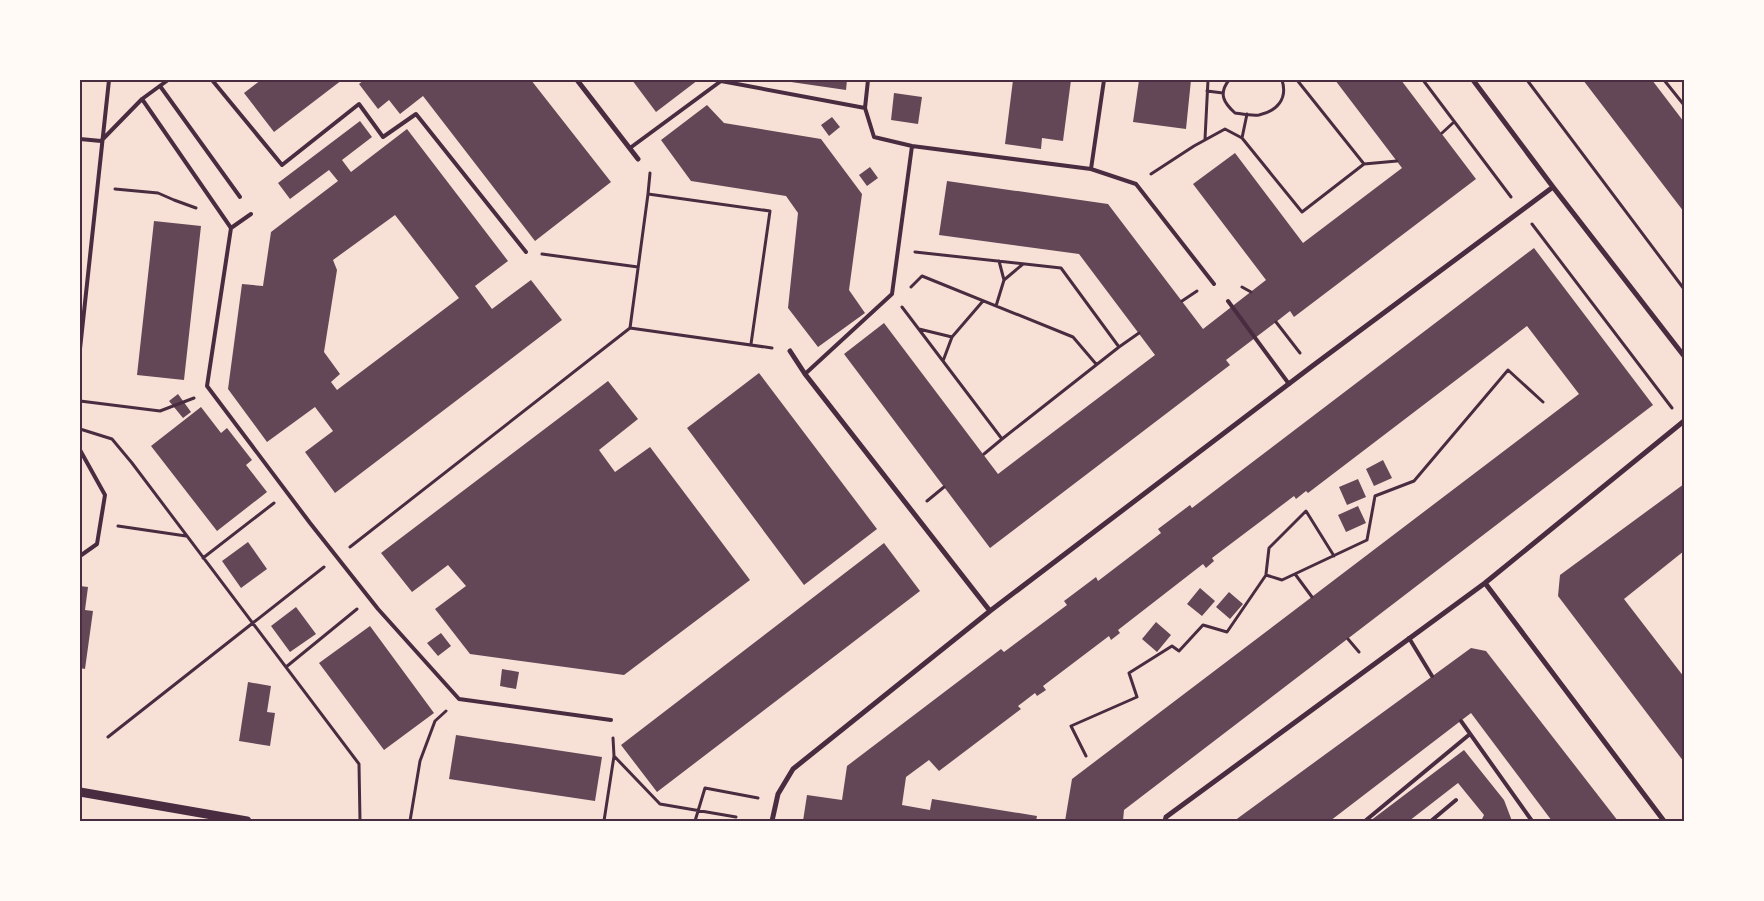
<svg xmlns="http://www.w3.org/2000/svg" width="1764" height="901" font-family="'Fira Sans',sans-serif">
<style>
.building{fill:#644757;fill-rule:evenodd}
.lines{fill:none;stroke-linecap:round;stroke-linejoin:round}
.path{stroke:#4a2c40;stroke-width:3}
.service{stroke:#4a2c40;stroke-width:4}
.minor{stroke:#4a2c40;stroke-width:5}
.tertiary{stroke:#4a2c40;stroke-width:9}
.neatline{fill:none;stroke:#4a2c40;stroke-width:2}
</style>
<rect width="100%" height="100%" fill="#f7e1d7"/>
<path class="building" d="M261,80H342L274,132L244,93Z
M364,80H531L611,182L535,241L423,96L400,114L389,100L378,109L359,84Z
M632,80H698L656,112Z
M792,80H847L846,90L791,82Z
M1013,80H1071L1063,141L1042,138L1041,149L1005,144Z
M1139,80H1191L1186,129L1133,122Z
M1335,80H1401L1476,179L1294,317L1290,311L1276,322L1226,360L1230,365L990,548L844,354L884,323L998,474L1155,355L1079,254L939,235L947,181L1108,204L1203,329L1266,280L1193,184L1235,153L1303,243L1402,168Z
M1583,80H1652L1684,122V212Z
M894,93L922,97L918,124L891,120Z
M707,105L724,123L821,139L862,194L849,290L865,313L818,347L788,308L798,213L786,196L691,181L661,140Z
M832,117L840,127L829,136L821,125Z
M360,121L372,137L342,160L351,172L407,129L508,261L475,286L492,309L531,280L562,320L335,493L305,452L333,431L315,407L267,442L228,389L242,284L263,286L271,232L338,181L329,170L290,199L278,183ZM395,215L459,298L337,390L331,382L340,374L324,352L337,270L333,260Z
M870,167L878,178L867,186L859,175Z
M154,221L201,226L184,380L137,375Z
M1534,248L1653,405L1124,810L1123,821H1065L1072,779L1579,394L1527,326L1308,493L1306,491L1296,499L1294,496L1212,558L1214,561L1206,568L1203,564L1118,630L1120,633L1111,640L1109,636L1043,686L1046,690L1037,696L1035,693L1018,706L1021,709L939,771L929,760L906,777L902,805L930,810L932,799L1037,816L1036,821H803L807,795L842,800L847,766L1001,649L1004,652L1067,605L1064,601L1096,577L1098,581L1161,533L1158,529L1190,505L1192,508Z
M759,373L877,529L804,585L687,428Z
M608,381L638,419L599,450L615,472L650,447L750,580L624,675L470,654L435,609L466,586L448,565L412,592L381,553Z
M178,394L191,412L183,418L169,401Z
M201,407L221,433L227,428L252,460L246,465L267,492L217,531L151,446Z
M1383,460L1392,478L1374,486L1366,469Z
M1358,479L1366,497L1347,505L1339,487Z
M1684,484V551L1624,599L1684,677V762L1558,596L1560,575Z
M1358,506L1366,523L1346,532L1338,515Z
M248,542L267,569L241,588L222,561Z
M884,543L920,591L657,792L621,745Z
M80,586L88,587L85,610L93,611L85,669L80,668Z
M1200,588L1215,601L1202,616L1187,604Z
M1229,592L1243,604L1230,619L1216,607Z
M296,607L316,634L290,652L271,626Z
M1156,622L1171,635L1157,652L1142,639Z
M370,626L434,713L384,750L319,663Z
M441,633L451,646L438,656L427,643Z
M1471,648L1486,651L1618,821H1552L1471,713L1330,821H1234Z
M502,669L519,672L516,689L500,686Z
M248,682L271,686L267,712L275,713L270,746L239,741Z
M456,735L602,757L595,801L449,779Z
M1464,750L1504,800L1512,821H1481L1484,815L1458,783L1409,821H1370Z"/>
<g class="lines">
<path class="path" d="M1229,80C1218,94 1224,103 1235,113C1242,114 1252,116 1259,115C1277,111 1288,99 1282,80
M1423,80L1511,197
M1527,80L1684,289
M1664,80L1684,105
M1207,91L1223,93
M1442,133L1454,122
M1242,138L1247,114
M1205,139L1208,80
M1364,164L1397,161
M1151,174L1194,146L1225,129L1242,138L1302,212L1364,164L1297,80
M115,189L158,193L174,200L196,208
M648,194L650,173
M1532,224L1672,408
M542,254L638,267
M999,261L1004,280
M911,287L922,276L1073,337L1096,364
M1242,287L1251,292
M1182,301L1197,291
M996,306L1004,280L1023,264
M902,307L1002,439L1119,347L1061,268L915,252
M1276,322L1300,353
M919,329L952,337
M751,344L770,211L648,194L630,328L772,348
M1119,347L1139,333
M943,361L952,337L983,301
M80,401L160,411L194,398
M80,429L112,439L132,463L359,764L360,821
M984,454L1002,439
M927,501L944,487
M118,526L186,536
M350,547L630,328
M203,558L274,503
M1266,574L1269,548L1306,511L1334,556
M1295,574L1312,597
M1348,639L1359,652
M286,667L357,609
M108,737L324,567
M613,738L614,756L660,804L736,817
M1086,756L1071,726L1137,697L1129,673L1172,646L1179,651L1203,625L1227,632L1266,575L1282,580L1367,540L1375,496L1414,481L1508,370L1543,402
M410,821L420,761L435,721L446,711
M604,821L614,756
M695,821L705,788L758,798"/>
<path class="service" d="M212,80L282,165L359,104L383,137L416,114L526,252
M868,80L865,108L874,137L912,146L1091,169L1104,80
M160,86L240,197
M142,99L231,228L207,386L310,523L378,609L459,699L611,720
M80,139L101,141L142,99L168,80
M630,148L721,81L865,108
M1091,169L1136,184L1214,284
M231,228L251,214
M1228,301L1289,384
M80,349L109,80
M805,374L892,294L912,146
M80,450L105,495L97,544L80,556
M1409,638L1432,676
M1461,721L1532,821
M1365,821L1470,734
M1431,821L1456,800"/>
<path class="minor" d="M577,80L638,159
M1473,80L1553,187L1684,356
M790,351L805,374L990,611
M1485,583L1664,821
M772,821L778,794L793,769L990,611L1311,367L1553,187
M1165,821L1166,817L1485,583L1684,421"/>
<path class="tertiary" d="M80,792L247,821"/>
</g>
<rect width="1764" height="901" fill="none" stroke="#fffaf5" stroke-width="162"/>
<rect x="81" y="81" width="1602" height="739" class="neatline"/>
</svg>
